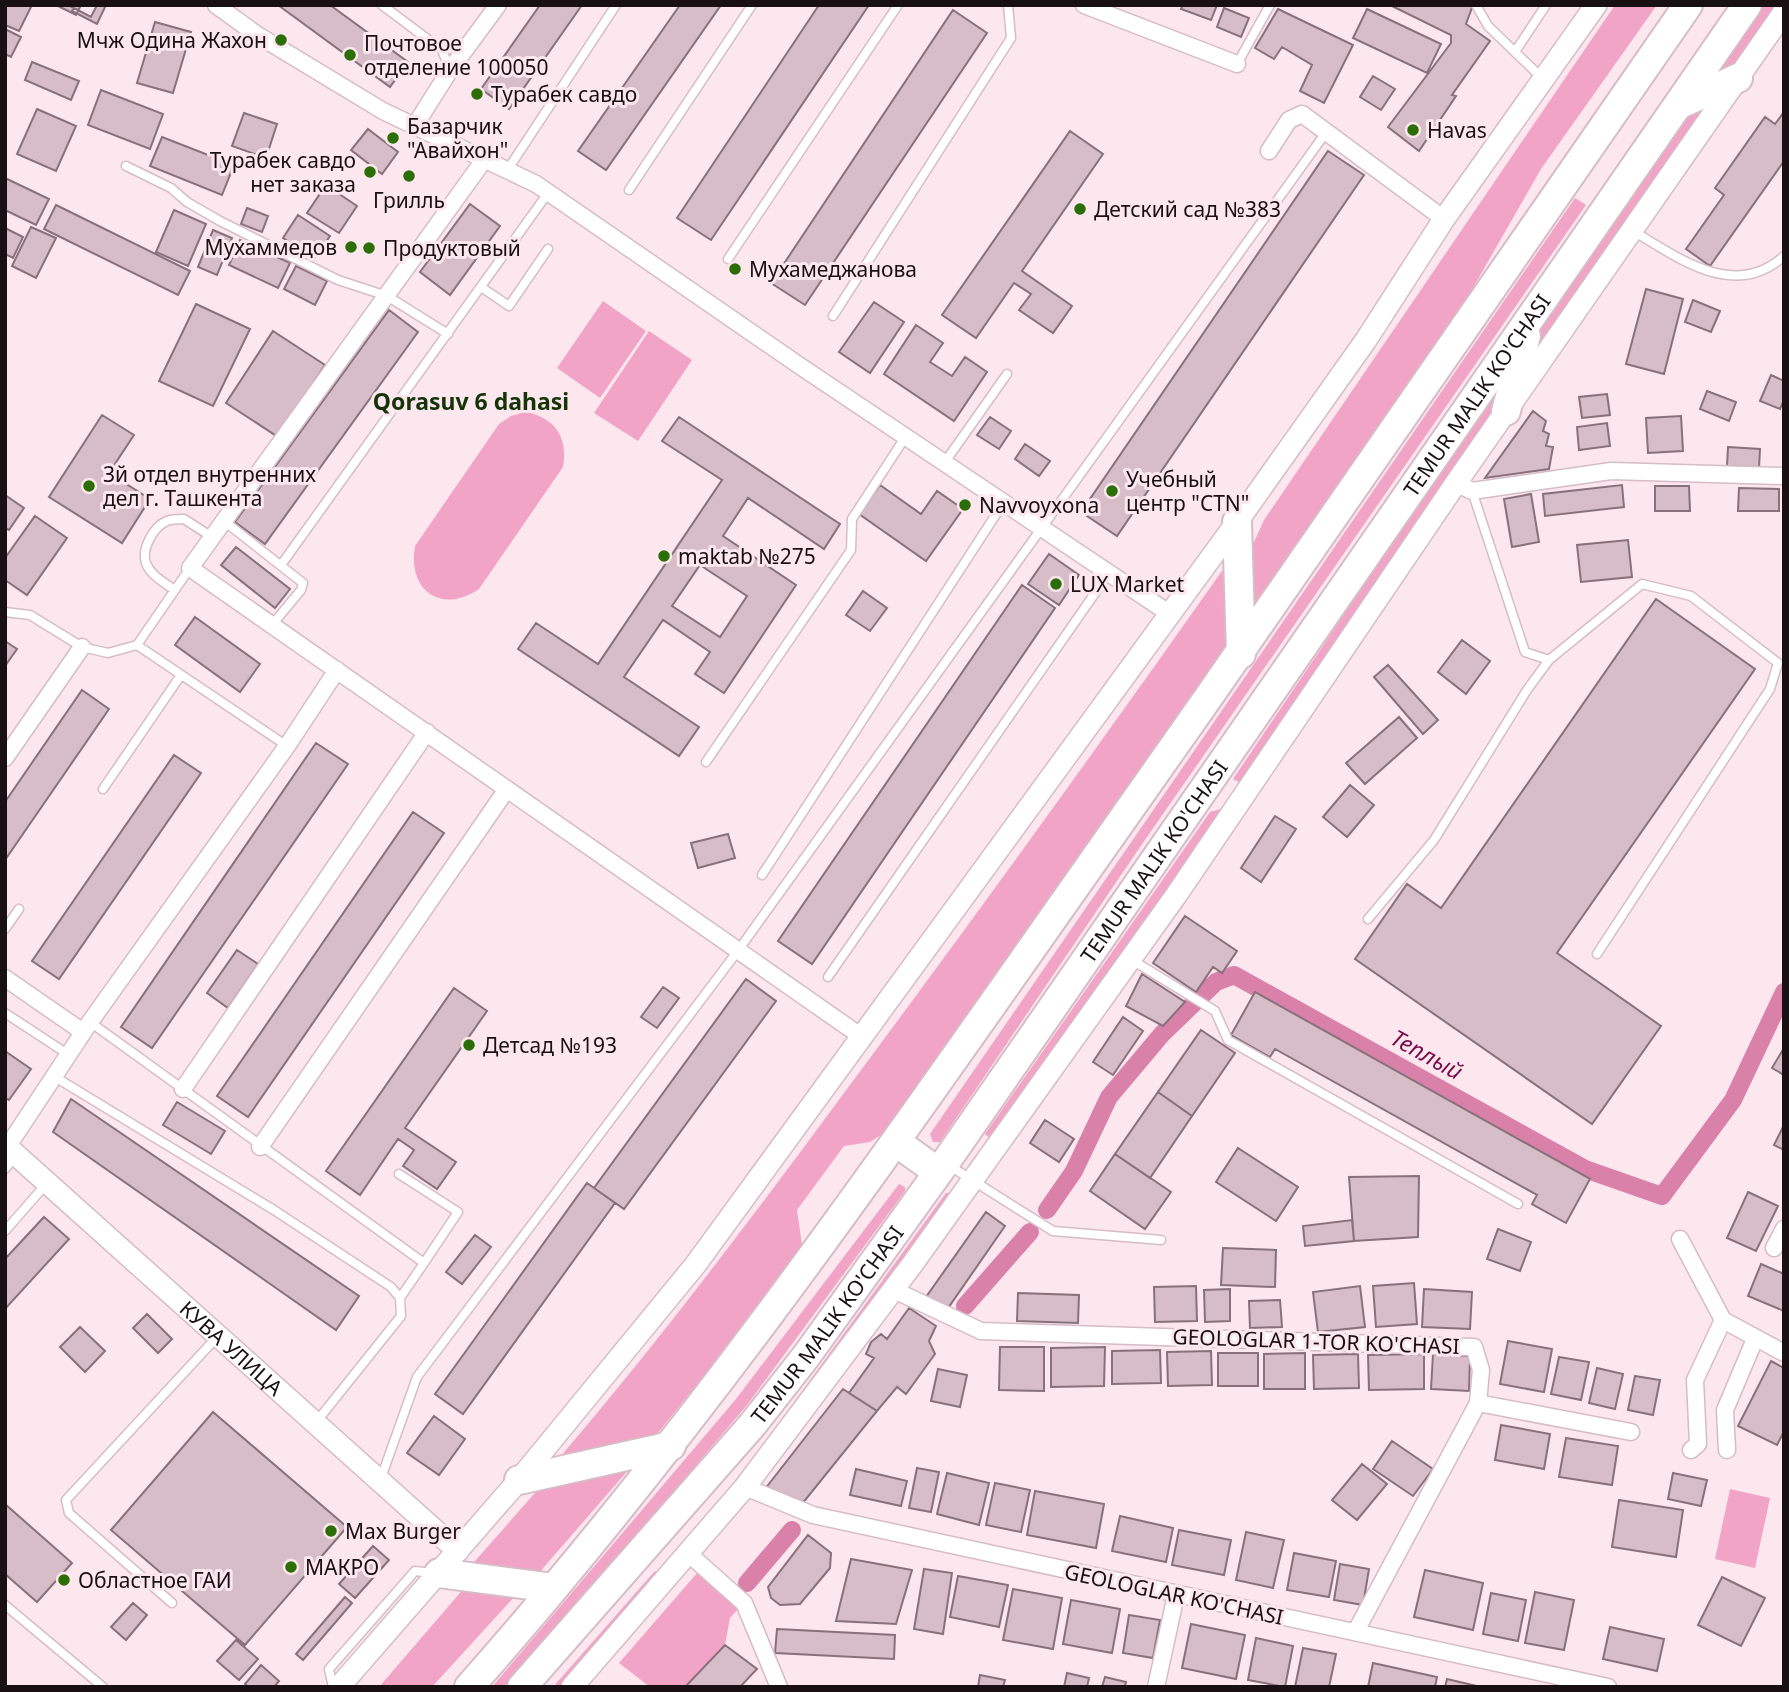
<svg xmlns="http://www.w3.org/2000/svg" width="1789" height="1692" font-family="'Noto Sans',sans-serif">
<style>
.green{fill:#f1a4c5}
.lines{fill:none;stroke-linecap:round;stroke-linejoin:round}
.canal{stroke:#d981a9;stroke-width:18}
.building{fill:#d6bdc7;stroke:#88717a;stroke-width:2;fill-rule:evenodd}
.lane-casing{stroke:#d6bcc6;stroke-width:11}
.street-casing{stroke:#d6bcc6;stroke-width:19}
.secondary-casing{stroke:#d6bcc6;stroke-width:24}
.highway-casing{stroke:#d6bcc6;stroke-width:32}
.lane{stroke:#fff;stroke-width:8}
.street{stroke:#fff;stroke-width:16}
.secondary{stroke:#fff;stroke-width:21}
.highway{stroke:#fff;stroke-width:28}
.poi-dot{fill:#2c6e06;stroke:#fce7ef;stroke-width:2.5}
.labels{text-anchor:middle;dominant-baseline:central;stroke-width:6;stroke-linejoin:round;paint-order:stroke}
.poi-label{font-size:21px;fill:#191014;stroke:#fce7ef;text-anchor:start}
.street-label{font-size:21px;fill:#191014;stroke:#fce7ef}
.neighbourhood-label{font-size:23px;font-weight:bold;fill:#143306;stroke:#fce7ef}
.water-label{font-size:23px;font-style:italic;fill:#790d4b;stroke:#fce7ef}
</style>
<rect width="100%" height="100%" fill="#fce7ef"/>
<path class="green" d="M1615,5H1657L1541,169L1466,300L1365,451L1252,610L1253,544L1264,520Z
M1764,5H1778L1734,70L1710,82Z
M1705,108L1531,363L1539,330L1690,114Z
M1575,198L1586,205L1138,850L940,1142H933L930,1134Z
M603,301L646,331L600,398L557,368Z
M649,331L692,360L638,441L594,413Z
M1509,376L1489,422L1243,784L1233,779L1443,468Z
M526,412C556,418 568,438 563,467L479,589C441,615 407,590 415,546L499,424L511,416Z
M1229,561L1228,647L884,1133L870,1142L844,1146L797,1210L803,1252L649,1444L555,1463C657,1344 751,1219 844,1093C975,917 1103,740 1229,561Z
M1224,808L993,1141L985,1134L1210,812Z
M899,1184L905,1187V1191L747,1405L508,1687H492L736,1399Z
M955,1192L756,1463L752,1460L946,1193Z
M630,1468L538,1574L468,1569L541,1486Z
M1730,1489L1770,1498L1755,1568L1715,1559Z
M674,1564L565,1687H553L654,1572Z
M698,1572L738,1609L730,1618L725,1645L685,1687H650L619,1663Z
M465,1587L516,1595L432,1687H379Z"/>
<g class="lines">
<path class="canal" d="M1047,1210L1074,1171L1109,1097L1162,1034L1216,982L1234,975L1585,1169L1662,1196L1733,1100L1784,992
M965,1306L1030,1232
M747,1583L792,1530"/>
</g>
<path class="building" d="M5,5H32L19,31L5,25Z
M56,5H81L76,15Z
M68,5H97L91,17Z
M75,5H106L97,24L72,11Z
M278,5H330L408,62L390,87Z
M540,5H582L509,109L481,89Z
M680,5H721L606,170L578,151Z
M819,5H869L711,240L677,218Z
M1183,5H1217L1211,20L1181,9Z
M1390,5H1473L1466,24L1490,41L1452,95L1456,96L1419,151L1388,127L1451,43V35Z
M1224,8L1249,18L1241,37L1217,27Z
M1278,9L1353,45L1324,103L1300,91L1312,65L1282,47L1274,59L1255,48Z
M1367,9L1441,44L1427,73L1353,38Z
M953,10L987,33L805,305L771,283Z
M155,22L191,32L173,93L137,83Z
M5,29L21,37L11,57L5,54Z
M32,62L79,81L71,100L25,80Z
M1373,76L1395,89L1381,110L1360,97Z
M101,90L163,114L150,149L88,125Z
M37,109L76,126L56,171L17,154Z
M1784,112V161L1710,266L1686,249L1724,195L1715,188L1765,117L1775,124Z
M244,113L277,124L266,158L232,146Z
M368,129L398,152L382,174L351,150Z
M1070,131L1103,154L1022,271L1072,306L1053,333L1019,310L1031,294L1014,283L976,338L942,315Z
M162,137L234,165L222,195L150,166Z
M1328,151L1364,175L1117,536L1081,512Z
M5,178L49,199L36,225L5,210Z
M326,185L357,206L339,233L307,213Z
M470,204L500,226L450,295L420,272Z
M56,205L190,271L178,295L44,229Z
M247,208L268,216L262,232L241,224Z
M174,210L206,224L188,266L156,252Z
M298,215L330,236L314,259L283,238Z
M31,227L56,238L36,278L12,266Z
M5,228L23,237L13,258L5,254Z
M213,230L232,238L217,275L198,267Z
M240,240L290,263L278,288L229,265Z
M296,266L327,281L315,305L284,289Z
M1646,289L1683,299L1664,374L1626,364Z
M1693,300L1720,311L1711,332L1685,322Z
M874,302L904,322L870,373L839,352Z
M196,304L250,329L213,406L159,381Z
M389,310L418,332L265,544L235,522Z
M916,325L943,343L930,362L952,376L965,357L987,372L954,421L884,374Z
M273,331L325,365L278,437L226,403Z
M1771,375L1784,381V400L1780,409L1760,401Z
M1707,391L1736,402L1729,421L1700,409Z
M1607,394L1610,415L1582,418L1579,397Z
M1533,411L1546,421L1543,431L1549,434L1546,446L1553,447L1549,469L1485,478Z
M102,415L134,435L109,473L150,499L122,543L49,497Z
M1681,416L1683,451L1648,453L1646,418Z
M679,417L840,524L824,549L748,498L723,536L796,585L724,693L695,674L710,652L663,620L624,677L699,727L679,756L518,649L536,623L598,664L722,480L662,441ZM700,565L747,596L720,637L672,606Z
M990,417L1011,431L999,449L977,435Z
M1607,423L1610,446L1579,450L1577,427Z
M1025,444L1050,461L1039,476L1015,459Z
M1728,447L1760,449L1759,468L1727,466Z
M880,485L921,514L937,491L963,509L926,561L859,514Z
M1622,485L1624,507L1545,516L1543,494Z
M1655,486H1689L1690,511H1655Z
M1739,488L1779,489V511H1738Z
M1531,494L1539,542L1512,547L1504,499Z
M5,495L24,508L9,530L5,528Z
M35,516L67,538L27,595L5,580V558Z
M1628,540L1632,577L1581,582L1577,545Z
M236,547L290,589L275,608L221,565Z
M1049,554L1079,575L1059,605L1028,584Z
M1022,585L1055,608L812,964L778,941Z
M863,591L887,608L870,631L846,615Z
M1656,599L1755,669L1557,953L1661,1026L1592,1124L1355,959L1407,884L1441,908Z
M195,617L260,664L240,692L175,645Z
M1462,640L1490,661L1466,694L1438,672Z
M5,641L17,649L5,666Z
M1388,665L1438,720L1423,734L1374,677Z
M82,690L109,709L5,860V802Z
M1399,717L1417,738L1365,784L1346,763Z
M316,743L348,764L152,1048L121,1027Z
M174,755L201,773L59,979L32,961Z
M1350,785L1374,805L1347,837L1323,817Z
M413,812L444,833L248,1117L217,1096Z
M1275,816L1296,829L1261,882L1241,868Z
M728,834L735,858L698,868L691,843Z
M1185,916L1237,951L1222,973L1213,967L1196,992L1153,963Z
M237,950L258,964L228,1008L207,993Z
M1142,974L1185,1002L1163,1026L1126,1006Z
M746,979L776,1001L624,1209L594,1188Z
M663,987L679,998L657,1028L641,1017Z
M454,988L487,1011L405,1128L456,1162L437,1189L403,1166L414,1150L398,1139L360,1195L326,1171Z
M1255,992L1590,1179L1566,1223L1532,1204L1537,1195L1275,1049L1270,1057L1231,1035Z
M1123,1017L1143,1031L1113,1075L1093,1062Z
M1201,1030L1235,1053L1192,1116L1158,1092Z
M1784,1048V1075L1772,1068Z
M5,1051L31,1069L9,1100L5,1098Z
M1158,1092L1192,1116L1150,1178L1115,1154Z
M71,1099L359,1296L336,1330L53,1132Z
M177,1102L225,1131L211,1154L163,1125Z
M1045,1120L1074,1139L1059,1162L1030,1143Z
M1784,1125V1150L1774,1145Z
M1238,1148L1298,1187L1276,1221L1216,1182Z
M1115,1154L1171,1192L1145,1229L1090,1191Z
M1419,1176L1418,1237L1354,1241L1349,1177Z
M587,1183L615,1203L463,1414L435,1394Z
M1748,1192L1778,1206L1756,1251L1727,1238Z
M986,1212L1005,1226L946,1311L926,1297Z
M44,1217L69,1239L5,1309V1259Z
M1352,1220L1354,1241L1305,1246L1303,1226Z
M1498,1229L1531,1242L1520,1271L1487,1259Z
M475,1235L491,1247L462,1284L446,1272Z
M1223,1248L1276,1250L1275,1287L1221,1285Z
M1761,1264L1784,1274V1311L1748,1296Z
M1414,1283L1417,1324L1376,1327L1373,1286Z
M1196,1286L1197,1321L1155,1322L1154,1287Z
M1360,1286L1365,1327L1318,1332L1313,1292Z
M1230,1289V1321L1205,1322L1204,1290Z
M1424,1289L1472,1292L1470,1329L1422,1327Z
M1018,1293L1079,1295L1078,1323L1017,1321Z
M1280,1300L1282,1327L1250,1328L1249,1301Z
M909,1308L936,1326L929,1341L935,1354L906,1394L897,1387L877,1411L849,1393L874,1358L866,1354L871,1342L881,1334L887,1339Z
M147,1314L172,1339L158,1353L133,1328Z
M80,1327L105,1351L85,1372L60,1347Z
M1508,1341L1552,1349L1544,1392L1500,1384Z
M1000,1347H1044V1391L999,1390Z
M1105,1347L1104,1386L1051,1387V1348Z
M1160,1350L1161,1383L1112,1384V1351Z
M1211,1351L1212,1385L1168,1386L1167,1352Z
M1218,1353H1258V1386H1218Z
M1305,1353V1389H1264V1354Z
M1358,1354L1359,1388L1314,1389L1313,1355Z
M1424,1354V1389L1369,1390L1368,1355Z
M1433,1354L1470,1356L1469,1391L1431,1389Z
M1559,1357L1589,1362L1581,1400L1551,1394Z
M1771,1361L1784,1368V1431L1777,1445L1738,1426Z
M1597,1368L1623,1374L1615,1409L1589,1403Z
M938,1369L967,1375L960,1407L931,1401Z
M1635,1376L1660,1380L1653,1415L1628,1410Z
M843,1389L877,1411L802,1504L765,1489Z
M213,1412L347,1527L245,1645L111,1530Z
M434,1416L465,1439L439,1475L407,1453Z
M1501,1425L1550,1434L1544,1469L1495,1460Z
M1566,1438L1618,1446L1612,1485L1559,1477Z
M1392,1441L1433,1469L1413,1496L1373,1469Z
M1362,1464L1387,1484L1357,1520L1332,1500Z
M917,1468L939,1472L931,1512L909,1508Z
M856,1469L907,1481L901,1506L850,1495Z
M947,1473L989,1483L979,1525L937,1514Z
M1673,1473L1707,1480L1701,1506L1668,1499Z
M995,1483L1030,1490L1021,1532L986,1525Z
M1035,1491L1104,1504L1096,1548L1027,1535Z
M1619,1500L1683,1510L1676,1557L1612,1547Z
M5,1504L72,1563L37,1602L5,1574Z
M1120,1516L1173,1528L1166,1562L1112,1551Z
M1179,1530L1231,1540L1224,1575L1172,1565Z
M1246,1532L1284,1540L1273,1588L1236,1580Z
M808,1535L831,1553L830,1568L800,1604L780,1605L771,1598L768,1587Z
M373,1546L389,1560L355,1598L339,1584Z
M1294,1553L1336,1561L1329,1597L1287,1590Z
M851,1559L912,1570L896,1624L836,1621Z
M1340,1564L1369,1569L1363,1605L1334,1600Z
M924,1569L952,1573L943,1634L914,1629Z
M1425,1570L1483,1583L1473,1630L1414,1617Z
M958,1576L1008,1585L999,1627L950,1617Z
M1722,1577L1765,1598L1741,1646L1698,1625Z
M1013,1589L1062,1598L1053,1649L1003,1640Z
M1535,1592L1574,1600L1564,1650L1525,1643Z
M1491,1593L1526,1600L1518,1641L1483,1634Z
M345,1597L352,1603L303,1660L296,1654Z
M1071,1600L1120,1609L1112,1653L1063,1644Z
M133,1603L147,1615L126,1640L111,1627Z
M1129,1615L1160,1620L1153,1658L1123,1653Z
M1191,1624L1245,1635L1236,1679L1182,1668Z
M1610,1627L1664,1639L1657,1671L1603,1659Z
M777,1629L895,1635L894,1659L775,1653Z
M1256,1638L1293,1646L1285,1687L1248,1680Z
M236,1640L258,1659L239,1680L217,1661Z
M725,1645L757,1669L740,1687H685Z
M1303,1648L1336,1654L1329,1687H1295Z
M1373,1663L1437,1677L1435,1687H1368Z
M261,1665L279,1681L274,1687H248L245,1684Z
M1067,1673L1089,1678L1087,1687H1064Z
M980,1675L1005,1680L1003,1687H978Z
M1105,1677L1126,1682L1125,1687H1102Z
M1447,1679L1481,1687H1445Z"/>
<g class="lines">
<defs>
<path id="lane" d="M382,5L442,50L450,70
M1476,5L1488,26L1542,78
M1515,52L1546,5
M1237,64L1270,5
M126,166L171,188L187,202L220,221L338,280L387,296L448,334
M508,169L616,5
M629,190L752,5
M1633,231C1679,258 1734,301 1784,256
M728,259L898,5
M481,287L509,306L548,249
M833,316L1011,38L1008,5
M945,462L1007,374
M224,521L303,583L301,590L272,625
M281,565L548,193
M174,590C164,582 150,575 146,563C141,549 154,526 167,521C172,519 179,519 184,519L212,537
M5,612L30,615L82,647L108,653L137,645L190,568
M137,645L287,746
M1549,660L1642,584L1691,596L1778,663L1770,689L1597,954
M706,762L851,550L852,519L906,436
M103,789L181,675
M762,875L1004,502
M1368,919L1434,840L1527,690L1549,660L1525,652L1472,491
M5,929L19,909
M1132,960L1215,1011L1228,1040L1518,1204
M828,977L1109,573
M5,1013L69,1055
M90,1022L424,1263L400,1298
M55,1077L274,1210L391,1287L400,1298L401,1316L317,1421
M950,1166L1053,1231L1161,1240
M5,1169L16,1155
M399,1174L458,1212L424,1263
M5,1231L47,1183
M381,1478L417,1377L737,952L1327,131
M172,1603L69,1513L66,1500L217,1337
M5,1605L103,1687
M333,1687L329,1669L415,1571L433,1573"/>
<path id="street" d="M216,5L256,34L383,111L536,184L800,366L1170,614
M1084,5L1237,64
M414,127L450,70L498,5
M1269,151L1289,120L1302,114L1444,219
M484,160L190,568L862,1037
M1456,483L1472,491L1611,471L1784,476
M5,758L82,647
M5,978L83,1032
M183,1089L427,732
M8,1146L90,1022L287,746L337,670
M260,1147L507,789
M1680,1239L1723,1320
M1774,1248L1784,1229
M894,1290L981,1331L1474,1347L1481,1370L1478,1403L1356,1631
M1478,1403L1631,1432
M1691,1450L1698,1444L1695,1380L1723,1320L1784,1353
M1727,1450L1725,1410L1755,1339
M745,1487L813,1515L1608,1687
M689,1554L744,1603L779,1687
M1156,1687L1176,1595"/>
<g id="secondary">
<path id="s1" d="M5,1145L458,1551"/>
<path d="M339,1687L519,1480L696,1264L1237,522L1366,340L1444,219L1596,5"/>
<path d="M572,1687L745,1487L914,1262L1177,894L1456,483L1784,12"/>
</g>
<g id="highway">
<path d="M1678,105L1738,78"/>
<path d="M1506,411L1526,336"/>
<path d="M1237,522L1241,654"/>
<path d="M896,1142L938,1172"/>
<path d="M519,1480L671,1446"/>
<path d="M439,1573L553,1588"/>
<path d="M469,1687C680,1449 862,1190 1044,931C1261,624 1475,315 1688,5"/>
<path id="s2" d="M522,1687L753,1424L807,1355L945,1163L1747,5"/>
</g>
</defs>
<use href="#lane" class="lane-casing"/>
<use href="#street" class="street-casing"/>
<use href="#secondary" class="secondary-casing"/>
<use href="#highway" class="highway-casing"/>
<use href="#lane" class="lane"/>
<use href="#street" class="street"/>
<use href="#secondary" class="secondary"/>
<use href="#highway" class="highway"/>
</g>
<g class="poi-dot">
<circle cx="281" cy="40" r="7"/>
<circle cx="350" cy="55" r="7"/>
<circle cx="477" cy="94" r="7"/>
<circle cx="1413" cy="130" r="7"/>
<circle cx="393" cy="138" r="7"/>
<circle cx="370" cy="172" r="7"/>
<circle cx="409" cy="176" r="7"/>
<circle cx="1080" cy="209" r="7"/>
<circle cx="351" cy="247" r="7"/>
<circle cx="369" cy="248" r="7"/>
<circle cx="735" cy="269" r="7"/>
<circle cx="89" cy="486" r="7"/>
<circle cx="1112" cy="491" r="7"/>
<circle cx="965" cy="505" r="7"/>
<circle cx="664" cy="556" r="7"/>
<circle cx="1056" cy="584" r="7"/>
<circle cx="469" cy="1045" r="7"/>
<circle cx="331" cy="1531" r="7"/>
<circle cx="291" cy="1567" r="7"/>
<circle cx="64" cy="1580" r="7"/>
</g>
<g class="labels">
<g class="poi-label">
<text x="267" y="40" text-anchor="end">Мчж Одина Жахон</text>
<text x="364" y="43">Почтовое<tspan x="364" dy="24">отделение 100050</tspan></text>
<text x="491" y="94">Турабек савдо</text>
<text x="407" y="126">Базарчик<tspan x="407" dy="24">"Авайхон"</tspan></text>
<text x="1427" y="130">Havas</text>
<text x="356" y="160" text-anchor="end">Турабек савдо<tspan x="356" dy="24">нет заказа</tspan></text>
<text x="409" y="200" text-anchor="middle">Грилль</text>
<text x="1094" y="209">Детский сад №383</text>
<text x="337" y="247" text-anchor="end">Мухаммедов</text>
<text x="383" y="248">Продуктовый</text>
<text x="749" y="269">Мухамеджанова</text>
<text x="103" y="474">3й отдел внутренних<tspan x="103" dy="24">дел г. Ташкента</tspan></text>
<text x="1126" y="479">Учебный<tspan x="1126" dy="24">центр "CTN"</tspan></text>
<text x="979" y="505">Navvoyxona</text>
<text x="678" y="556">maktab №275</text>
<text x="1070" y="584">LUX Market</text>
<text x="483" y="1045">Детсад №193</text>
<text x="345" y="1531">Max Burger</text>
<text x="305" y="1567">МАКРО</text>
<text x="78" y="1580">Областное ГАИ</text>
</g>
<g class="street-label">
<text stroke="none"><textPath href="#s2" startOffset="1608">TEMUR MALIK KO'CHASI</textPath></text>
<text stroke="none"><textPath href="#s2" startOffset="1041">TEMUR MALIK KO'CHASI</textPath></text>
<text stroke="none"><textPath href="#s2" startOffset="474">TEMUR MALIK KO'CHASI</textPath></text>
<text transform="translate(1316 1341) rotate(2)">GEOLOGLAR 1-TOR KO'CHASI</text>
<text stroke="none"><textPath href="#s1" startOffset="304">КУВА УЛИЦА</textPath></text>
<text transform="translate(1174 1594) rotate(12)">GEOLOGLAR KO'CHASI</text>
</g>
<g class="neighbourhood-label">
<text x="471" y="401">Qorasuv 6 dahasi</text>
</g>
<g class="water-label">
<text transform="translate(1427 1054) rotate(29)">Теплый</text>
</g>
</g>
<rect width="1789" height="1692" fill="none" stroke="#191014" stroke-width="14"/>
</svg>
